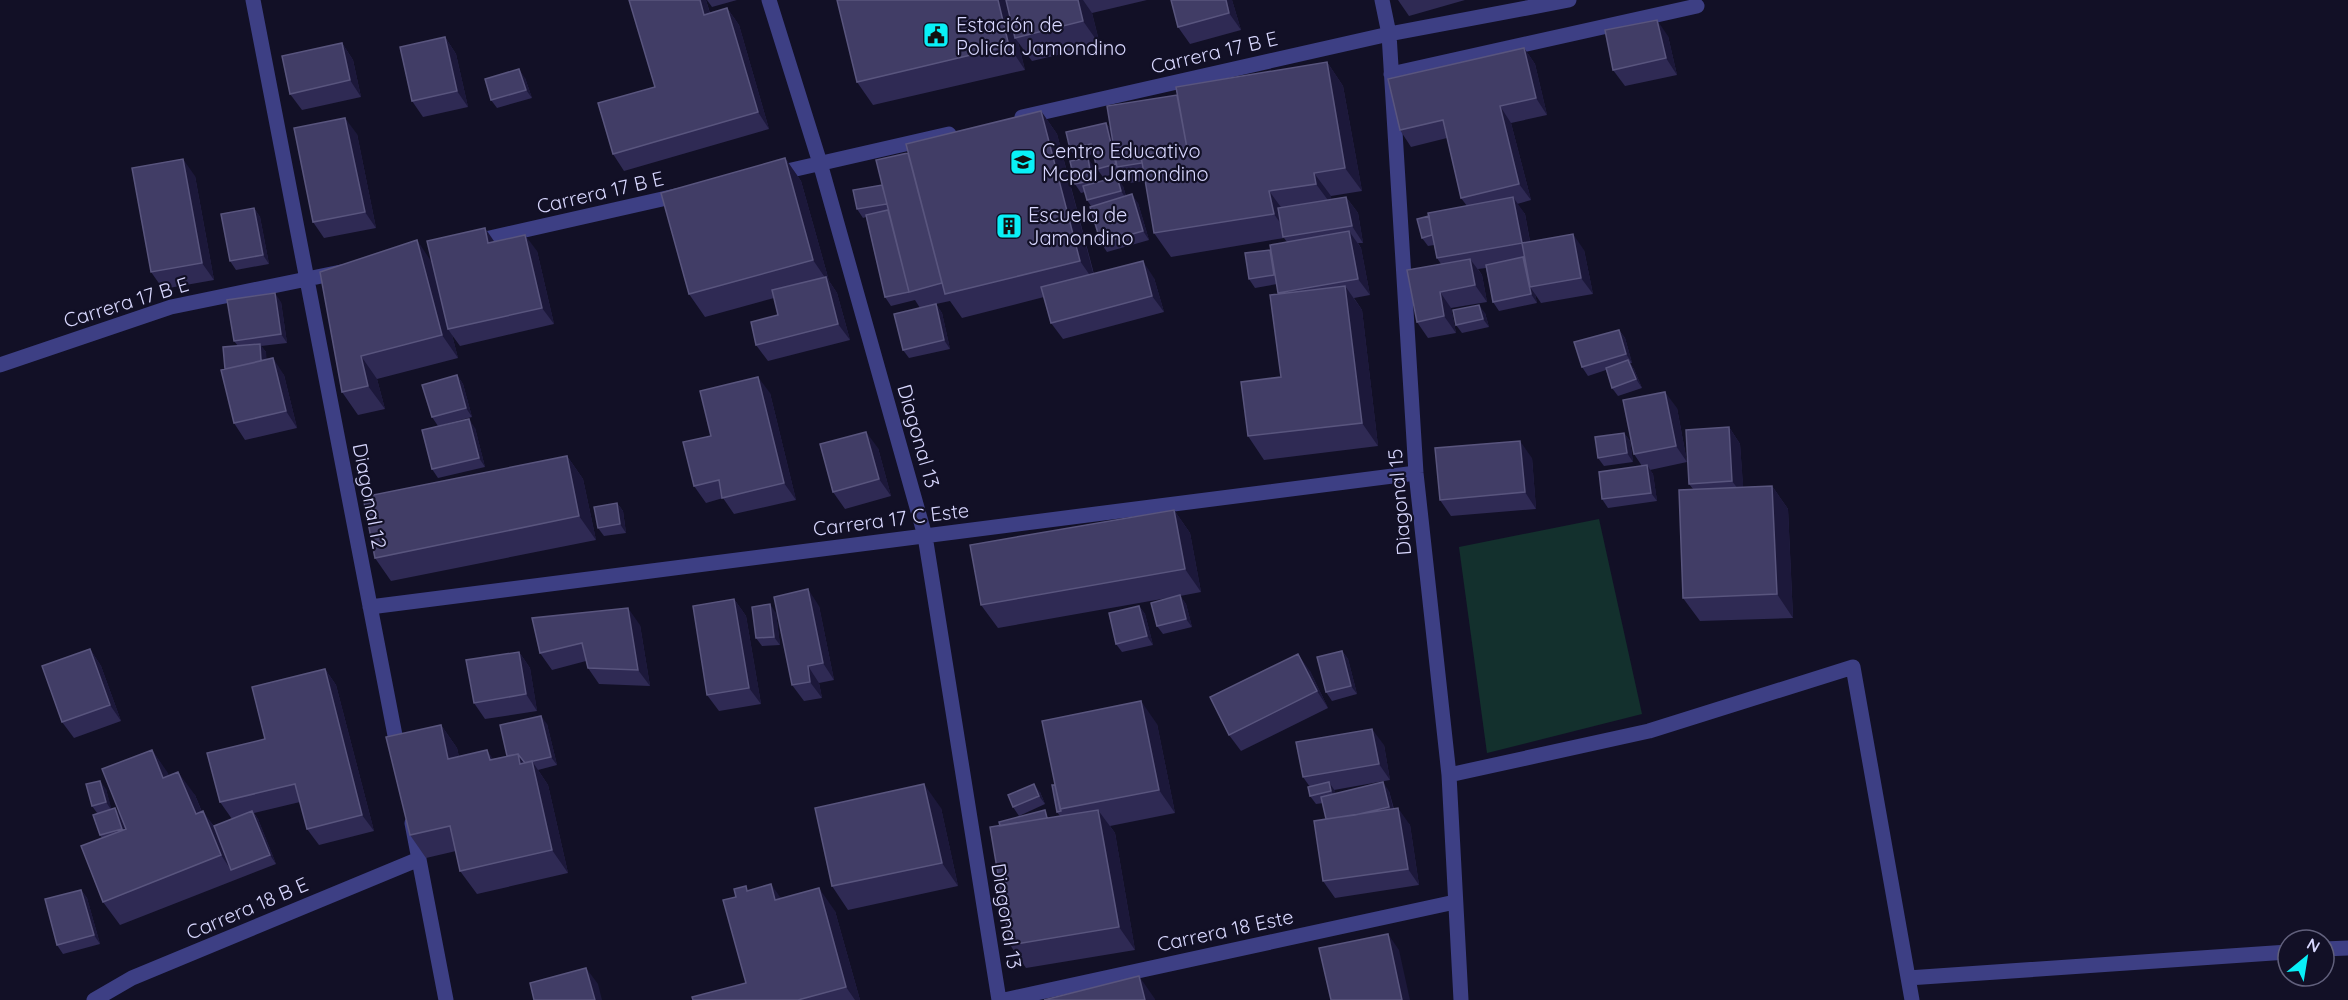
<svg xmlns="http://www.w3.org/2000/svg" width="2348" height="1000" font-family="Quicksand,sans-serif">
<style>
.green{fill:#13302d}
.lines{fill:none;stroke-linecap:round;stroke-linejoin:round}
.minor{stroke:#3d3f84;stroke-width:15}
.wall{fill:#2f2a54}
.shaded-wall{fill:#1c183a}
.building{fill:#413d66;stroke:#59557e;stroke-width:1.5}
.labels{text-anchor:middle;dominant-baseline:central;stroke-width:4.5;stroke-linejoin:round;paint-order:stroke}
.poi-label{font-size:20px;fill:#d8d7fe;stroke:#121026;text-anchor:start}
.street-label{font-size:20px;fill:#d8d7fe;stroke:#121026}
</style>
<rect width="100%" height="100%" fill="#121026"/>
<path class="green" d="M1599,519L1642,714L1487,753L1459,547Z"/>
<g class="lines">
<path class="minor" d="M253,0L399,756
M769,0L820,163L925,536L999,1000
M1382,0L1389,34L1416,473L1449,775L1461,1000
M1391,74L1697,6
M1022,117L1389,34L1569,0
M774,174L949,134
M472,242L680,195
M0,365L171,307L341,272
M370,607L1416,473
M1449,775L1649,731L1853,667L1912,1000
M412,823L446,1000
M2324,949L2348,948
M1908,978L2288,952
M94,1000L132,978L419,859
M1004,1000L1455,902"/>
</g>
<path class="wall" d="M629,0H706L710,13L727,8L739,25L769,129L624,171L613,154L655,87Z
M707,0H737L712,7Z
M837,0H1147L1092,13L1100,45L1032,61L1018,42L1025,70L873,105L857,82Z
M1171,0H1232L1241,30L1190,44L1178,27Z
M1398,0H1465L1409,16Z
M1668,36L1677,75L1625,86L1613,70Z
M445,37L456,54L468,107L423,117L412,101Z
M342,43L353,60L361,97L302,110L290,94Z
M1524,48L1535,64L1547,115L1511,123L1531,200L1517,204L1525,214L1530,241L1584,250L1593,294L1541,303L1535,294L1537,303L1499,311L1493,302L1486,268L1478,269L1482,275L1487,302L1451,308L1456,333L1428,338L1417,322L1441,264L1437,258L1434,245L1428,246L1422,238L1467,206L1461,198L1447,138L1411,147L1400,130Z
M1327,62L1343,86L1362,191L1331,196V199L1346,197L1358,213L1363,243H1358L1361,248L1370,295L1354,298L1362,310L1378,446L1264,460L1248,436L1281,377L1278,294L1277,284L1255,288L1249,279L1270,250L1287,242L1284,238L1171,257L1154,233L1145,181L1129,183L1121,172L1103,177L1097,169L1093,154L1076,158L1070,149L1106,123L1111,130L1177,95Z
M525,78L532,98L497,108L491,100Z
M1041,111L1057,134L1094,274L1154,278L1164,312L1063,339L1051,323L1044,297L962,318L950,301L936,304L942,313L950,349L909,358L903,350L920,308L915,300L891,306L885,297L866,217L863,218L857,209L882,185L908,153Z
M357,134L376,228L324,238L313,222Z
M785,158L801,181L829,281L837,293L850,340L768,361L756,345L778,315L774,298L705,317L689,294Z
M1094,167L1097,183L1123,186L1126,196L1138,203L1149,240L1107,252L1101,243L1091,206L1087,200L1085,192L1081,193L1075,184Z
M195,176L214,280L163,289L151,272Z
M254,208L260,217L269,264L236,270L230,261Z
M494,242L537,251L554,324L460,346L452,335L458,358L377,379L385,409L358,415L342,392L320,272L432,261Z
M281,302L287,343L261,346L266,352V360L284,375L297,428L245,440L234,423L238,346L234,341Z
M1485,313L1489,327L1462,333L1456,325Z
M1619,330L1625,338L1632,363H1630L1634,369L1642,388L1618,396L1612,388L1606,370L1588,376L1582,367Z
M457,375L463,384L472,417L438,426L432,417Z
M770,393L796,500L734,514L723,498L706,503L694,486L711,436Z
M1677,408L1687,462L1650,470L1653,474L1657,501L1608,508L1602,499L1642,466L1634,454Z
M1729,427L1740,444L1743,487L1772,486L1788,509L1793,618L1700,621L1683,598L1693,489L1689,484Z
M475,428L485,467L438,478L432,469Z
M1624,433L1630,441L1633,462L1604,466L1598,458Z
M878,448L891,496L845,509L833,492Z
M567,456L583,479L596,540L391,581L375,558Z
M1532,458L1536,509L1451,516L1440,500Z
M617,503L623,511L626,533L604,536L598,528Z
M1174,510L1190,533L1201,592L1180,596L1186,604L1192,627L1163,634L1157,626L1173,597L998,628L981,605Z
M734,599L746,616L761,704L719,711L707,695Z
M819,606L834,680L819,683L822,698L804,701L792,685Z
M1139,606L1145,614L1153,645L1122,652L1116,644Z
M776,613L780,645L762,646L756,638Z
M640,625L650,686L599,684L588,668L586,661L552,670L540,653Z
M90,649L101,666L121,721L74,738L62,722Z
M1342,651L1348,659L1357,694L1332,701L1326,692Z
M519,652L530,668L537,711L485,719L474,703Z
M325,669L336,685L374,831L319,845L307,829L300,802L254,813L258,819L276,864L120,925L103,902L102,838L100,835L97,813L92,806L106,789L111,809L115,808L120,815L152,750L169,776L195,795L202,812L214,826L232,819L220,802L265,739Z
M1310,671L1328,708L1241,751L1229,735Z
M547,724L557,765L538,770L548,785L568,873L477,894L460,871L456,851L426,858L410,835L441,725L457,748L459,757L493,759L507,756Z
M1157,724L1175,813L1110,826L1115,833L1135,950L1026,968L1010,945L1060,816L1057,812L1055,785Z
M1384,745L1390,780L1334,790L1335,793L1389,791L1394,809L1410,825L1419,885L1335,898L1323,881L1326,819L1323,803L1316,804L1310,796V787L1303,777Z
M1040,792L1045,804L1019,816L1013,807Z
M941,808L958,886L848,910L832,886Z
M81,890L87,898L100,944L63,954L57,945Z
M749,890L835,911L860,1000H693L746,983L736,897Z"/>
<path class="shaded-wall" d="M700,0H706L715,31L704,15Z
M998,0H1008L1015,38L1018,42L1025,70L1009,46Z
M1078,0H1083L1092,13L1100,45L1083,21Z
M1226,0H1232L1241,30L1229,13Z
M727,8L739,25L769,129L758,112Z
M1657,20L1668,36L1677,75L1666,58Z
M445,37L456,54L468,107L457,91Z
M342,43L353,60L361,97L350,80Z
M1524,48L1535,64L1547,115L1536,98Z
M1327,62L1343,86L1362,191L1345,168Z
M519,69L525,78L532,98L526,90Z
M1500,106L1511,123L1531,200L1519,184Z
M1041,111L1057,134L1096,284L1080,261Z
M345,118L357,134L376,228L365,212Z
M1106,123L1112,131L1116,164Z
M785,158L801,181L829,281L837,293L850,340L838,324L826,279L813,260Z
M1088,158L1094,167L1098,189L1092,181Z
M183,159L195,176L214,280L202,263Z
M1314,173L1331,196L1333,207L1316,184Z
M1117,177L1123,186L1127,200L1121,191Z
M1269,191L1286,214L1290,237L1274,214Z
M1132,194L1138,203L1149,240L1143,231Z
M1346,197L1358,213L1363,243L1352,226Z
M1513,197L1525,214L1533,259L1522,243Z
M254,208L260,217L269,264L263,255Z
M485,228L496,244L488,243Z
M1349,231L1361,248L1370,295L1358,279Z
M1573,234L1584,250L1593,294L1581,278Z
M525,235L537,251L554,324L542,308Z
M417,240L433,264L448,329L452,335L458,358L442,335Z
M1523,257L1529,266L1530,287L1535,294L1537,303L1531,294Z
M1470,259L1482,275L1487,302L1475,285Z
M1143,261L1154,278L1164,312L1152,296Z
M1345,286L1362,310L1378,446L1362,423Z
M1440,292L1451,308L1456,333L1444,316Z
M275,293L281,302L287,343L281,334Z
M936,304L942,313L950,349L944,340Z
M1479,305L1485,313L1489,327L1483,319Z
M1619,330L1625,338L1632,363L1626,354Z
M260,344L266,352L268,373L262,365Z
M361,356L377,379L385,409L368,386Z
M273,358L284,375L297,428L286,411Z
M1628,360L1634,369L1642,388L1636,379Z
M457,375L463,384L472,417L466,408Z
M758,377L770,393L796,500L784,483Z
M1665,392L1677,408L1687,462L1676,446Z
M469,419L475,428L485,467L479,458Z
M1729,427L1740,444L1744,497L1732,481Z
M866,432L878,448L891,496L879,479Z
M1624,433L1630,441L1633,462L1627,453Z
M1520,441L1532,458L1536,509L1525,492Z
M567,456L583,479L596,540L579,516Z
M1647,465L1653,474L1657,501L1651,493Z
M1772,486L1788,509L1793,618L1777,594Z
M617,503L623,511L626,533L620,524Z
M1174,510L1190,533L1201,592L1185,569Z
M808,589L819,606L834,680L823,663Z
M1180,595L1186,604L1192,627L1186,619Z
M734,599L746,616L761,704L749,688Z
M770,604L776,613L780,645L774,637Z
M1139,606L1145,614L1153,645L1147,636Z
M628,608L640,625L650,686L638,670Z
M90,649L101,666L121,721L110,705Z
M1342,651L1348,659L1357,694L1351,686Z
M519,652L530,668L537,711L526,694Z
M1298,654L1310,671L1328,708L1317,691Z
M808,666L819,683L822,698L810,682Z
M325,669L336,685L374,831L362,815Z
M1141,701L1157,724L1175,813L1159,790Z
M541,716L547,724L557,765L551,757Z
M441,725L457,748L465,782L448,759Z
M1372,729L1384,745L1390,780L1379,764Z
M152,750L168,773L179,802L163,778Z
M487,750L503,774L490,760Z
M518,754L534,777L520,764Z
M532,761L548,785L568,873L552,850Z
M178,772L195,795L212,838L196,814Z
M100,781L106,789L112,811L106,802Z
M1329,782L1335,791L1337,800L1331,791Z
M1383,782L1389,791L1395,816L1389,807Z
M924,784L941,808L958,886L942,863Z
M1034,784L1040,792L1045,804L1039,796Z
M115,808L121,816L128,837L122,829Z
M1398,808L1410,825L1419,885L1408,869Z
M1098,810L1115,833L1135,950L1119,927Z
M203,811L220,835L231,870L221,855Z
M252,811L258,819L276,864L270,855Z
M771,884L787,907L775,900Z
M819,888L835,911L860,1000H855L846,987Z
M81,890L87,898L100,944L94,935Z
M1388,934L1399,950L1410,1000H1402Z
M586,968L598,984L602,1000H595Z
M1139,976L1155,999V1000H1145Z"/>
<path class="building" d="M629,0H700L704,15L727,8L758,112L613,154L598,103L655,87Z
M837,0H998L1009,46L857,82Z
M1006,0H1078L1083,21L1015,38Z
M1171,0H1226L1229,13L1178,27Z
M1657,20L1666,58L1613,70L1605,30Z
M445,37L457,91L412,101L400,47Z
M342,43L350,80L290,94L282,56Z
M1524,48L1536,98L1500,106L1519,184L1461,198L1443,120L1400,130L1388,79Z
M1327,62L1345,168L1314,173L1316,184L1269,191L1274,214L1154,233L1141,156L1187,148L1176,87Z
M519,69L526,90L491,100L485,79Z
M1177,95L1187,148L1141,156L1142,163L1117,167L1107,106Z
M1041,111L1080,261L945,294L906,144Z
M345,118L365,212L313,222L294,128Z
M1106,123L1116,164L1097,169L1091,144L1070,149L1066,132Z
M908,153L942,283L909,292L876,160Z
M785,158L813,260L689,294L661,193Z
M1088,158L1092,181L1075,184L1070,161Z
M183,159L202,263L151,272L132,168Z
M1117,177L1121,191L1087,200L1083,186Z
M882,185L887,204L857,209L853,190Z
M1132,194L1143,231L1101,243L1090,207Z
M1346,197L1352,226L1283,237L1278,208Z
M1513,197L1522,243L1573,234L1581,278L1530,287L1522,243L1437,258L1428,213Z
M254,208L263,255L230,261L221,214Z
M888,210L909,292L885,297L866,215Z
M1429,216L1432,235L1422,238L1417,219Z
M485,228L488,243L525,235L542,308L448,329L427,241Z
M1349,231L1358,279L1278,293L1270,245Z
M417,240L442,335L361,356L368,386L342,392L320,272Z
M1270,250L1274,275L1249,279L1245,253Z
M1523,257L1531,294L1493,302L1486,265Z
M1470,259L1475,285L1440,292L1444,316L1417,322L1407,270Z
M1143,261L1152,296L1051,323L1041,287Z
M826,277L838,324L756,345L751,322L778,315L772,290Z
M1345,286L1362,423L1248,436L1241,382L1281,377L1270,295Z
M275,293L281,334L234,341L227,300Z
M936,304L944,340L903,350L894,314Z
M1479,305L1483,319L1456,325L1453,310Z
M1619,330L1626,354L1582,367L1574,342Z
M260,344L261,361L225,369L223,347Z
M273,358L286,411L234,423L221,370Z
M1628,360L1636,379L1612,388L1606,368Z
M457,375L466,408L432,417L422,385Z
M758,377L784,483L722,498L719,480L694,486L683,442L711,436L700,391Z
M1665,392L1676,446L1634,454L1623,400Z
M469,419L479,458L432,469L422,430Z
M1729,427L1732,481L1689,484L1686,430Z
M866,432L879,479L833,492L820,444Z
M1624,433L1627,453L1598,458L1595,437Z
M1520,441L1525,492L1440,500L1435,448Z
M567,456L579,516L375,558L363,497Z
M1647,465L1651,493L1602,499L1599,472Z
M1772,486L1777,594L1683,598L1679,490Z
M617,503L620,524L598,528L594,507Z
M1174,510L1185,569L981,605L970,545Z
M808,589L823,663L808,666L810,682L792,685L774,597Z
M1180,595L1186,619L1157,626L1151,603Z
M734,599L749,688L707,695L693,606Z
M770,604L774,637L756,638L752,607Z
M1139,606L1147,636L1116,644L1109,613Z
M628,608L638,670L588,668L582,643L540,653L532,618Z
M90,649L110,705L62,722L42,666Z
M1342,651L1351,686L1326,692L1317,657Z
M519,652L526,694L474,703L466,660Z
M1298,654L1317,691L1229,735L1210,697Z
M325,669L362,815L307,829L295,784L220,802L207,753L265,739L252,687Z
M1141,701L1159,790L1060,809L1042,721Z
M541,716L551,757L525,763L518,754L507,756L500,725Z
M441,725L448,759L487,750L490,760L518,754L520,764L532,761L552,850L460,871L450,826L410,835L386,737Z
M1372,729L1379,764L1303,777L1296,742Z
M152,750L163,778L178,772L196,814L203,811L221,855L103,902L81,846L126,829L102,769Z
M100,781L106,802L92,806L86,784Z
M1329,782L1331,791L1310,796L1308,787Z
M1383,782L1389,807L1355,815L1326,819L1321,797Z
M924,784L942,863L832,886L815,808Z
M1034,784L1039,796L1013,807L1008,795Z
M1052,785H1055L1061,811L1057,812Z
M115,808L122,829L100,835L93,815Z
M1398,808L1408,869L1323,881L1314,821Z
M1045,810L1047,818L1000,826L999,822Z
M1098,810L1119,927L1010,945L990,827Z
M252,811L270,855L231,870L214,826Z
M771,884L775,900L819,888L846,987L798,1000H693L692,997L746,983L723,900L736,897L734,889L746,886L747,891Z
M81,890L94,935L57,945L45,899Z
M1388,934L1402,1000H1331L1319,948Z
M586,968L595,1000H534L530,983Z
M1139,976L1145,1000H1044Z"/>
<defs>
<symbol id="civic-square" viewBox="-11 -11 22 22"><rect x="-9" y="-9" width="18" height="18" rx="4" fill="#09f0f7" stroke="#121026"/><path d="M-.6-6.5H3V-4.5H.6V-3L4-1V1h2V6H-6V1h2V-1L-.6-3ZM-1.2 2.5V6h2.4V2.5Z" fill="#111"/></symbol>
<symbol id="school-square" viewBox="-11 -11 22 22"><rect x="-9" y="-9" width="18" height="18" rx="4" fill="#09f0f7" stroke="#121026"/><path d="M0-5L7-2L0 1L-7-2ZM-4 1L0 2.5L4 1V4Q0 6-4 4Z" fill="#111"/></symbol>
<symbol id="building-square" viewBox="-11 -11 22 22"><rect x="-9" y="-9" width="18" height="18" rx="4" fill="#09f0f7" stroke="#121026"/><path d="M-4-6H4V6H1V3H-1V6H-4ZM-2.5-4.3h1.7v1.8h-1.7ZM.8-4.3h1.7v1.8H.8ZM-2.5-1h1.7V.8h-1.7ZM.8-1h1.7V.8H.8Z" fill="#111"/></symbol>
</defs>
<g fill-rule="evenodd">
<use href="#civic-square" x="921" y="20" width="30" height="30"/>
<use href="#school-square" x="1008" y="147" width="30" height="30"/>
<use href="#building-square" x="994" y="211" width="30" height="30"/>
</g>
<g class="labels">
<g class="poi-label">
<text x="956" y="24">Estación de<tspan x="956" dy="23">Policía Jamondino</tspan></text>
<text x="1042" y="150">Centro Educativo<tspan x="1042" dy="23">Mcpal Jamondino</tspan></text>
<text x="1028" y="214">Escuela de<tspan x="1028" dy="23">Jamondino</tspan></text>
</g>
<g class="street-label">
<text transform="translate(1214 52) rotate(-13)">Carrera 17 B E</text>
<text transform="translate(600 192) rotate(-13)">Carrera 17 B E</text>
<text transform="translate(126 302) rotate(-17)">Carrera 17 B E</text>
<text transform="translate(919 436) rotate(74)">Diagonal 13</text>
<text transform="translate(370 496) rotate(79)">Diagonal 12</text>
<text transform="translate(1399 502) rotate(-95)">Diagonal 15</text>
<text transform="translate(891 519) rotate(-7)">Carrera 17 C Este</text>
<text transform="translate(247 908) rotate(-23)">Carrera 18 B E</text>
<text transform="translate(1007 916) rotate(81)">Diagonal 13</text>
<text transform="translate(1225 930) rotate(-12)">Carrera 18 Este</text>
</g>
</g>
<g transform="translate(2306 958) rotate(30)"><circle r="28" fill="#121026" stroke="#61607c" stroke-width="1.5"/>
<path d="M0-4.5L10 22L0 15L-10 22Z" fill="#09f0f7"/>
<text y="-9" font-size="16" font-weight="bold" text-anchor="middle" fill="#d8d7fe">N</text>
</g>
</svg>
